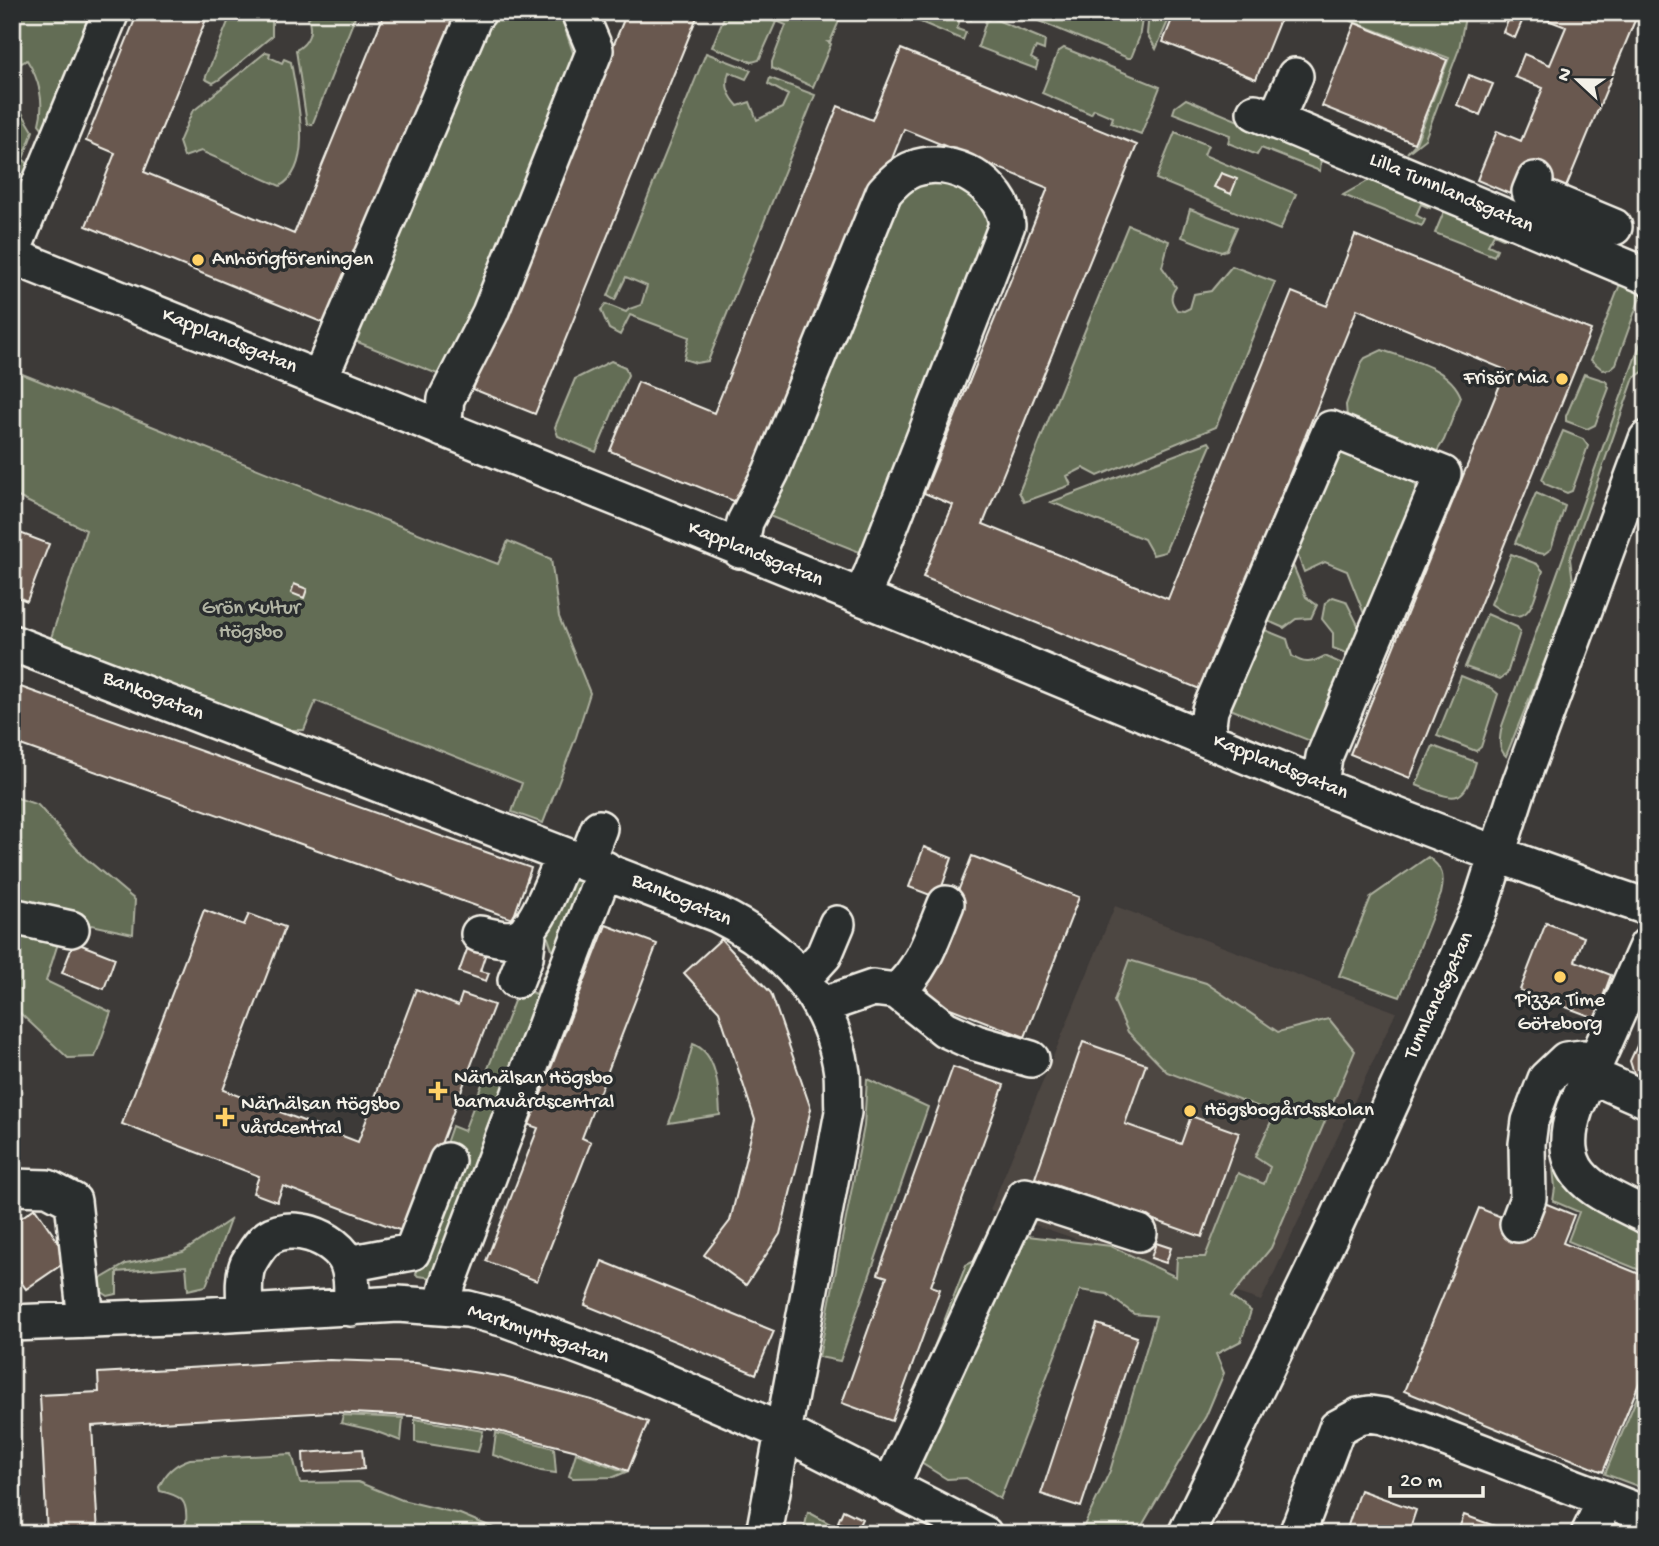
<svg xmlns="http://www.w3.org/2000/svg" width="1659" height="1546" font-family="'Gochi Hand',sans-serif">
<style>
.built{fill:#4d4642}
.green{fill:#636d54;stroke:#acaf9e;stroke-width:2}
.building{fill:#695950;stroke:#f4f1e8;stroke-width:2}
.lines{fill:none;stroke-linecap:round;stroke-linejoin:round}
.minor-casing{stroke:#f4f1e8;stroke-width:40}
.minor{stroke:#2a2d2e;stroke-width:35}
.poi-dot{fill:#ffd166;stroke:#2a2d2e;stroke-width:2.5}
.labels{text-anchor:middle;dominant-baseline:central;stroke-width:7;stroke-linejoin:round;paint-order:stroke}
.street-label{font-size:21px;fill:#f4f1e8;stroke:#2a2d2e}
.poi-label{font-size:21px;fill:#f4f1e8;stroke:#2a2d2e;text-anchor:start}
.park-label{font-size:21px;fill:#b3b6a5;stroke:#2a2d2e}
</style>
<rect width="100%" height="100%" fill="#3d3a38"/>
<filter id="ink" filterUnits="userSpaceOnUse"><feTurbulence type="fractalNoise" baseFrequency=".0143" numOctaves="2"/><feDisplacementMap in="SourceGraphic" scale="14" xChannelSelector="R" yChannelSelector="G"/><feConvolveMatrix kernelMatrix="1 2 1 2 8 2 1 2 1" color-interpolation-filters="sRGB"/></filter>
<g filter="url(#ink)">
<path class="built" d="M1115,906L1396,1012L1261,1301L990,1210Z"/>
<path class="green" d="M12,12H95L46,133L39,124C45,102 39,79 27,60L12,68Z
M232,12H279L272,21V36L220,79L213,83L205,79Z
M314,12H357L312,125L307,124L296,50C309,43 313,31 308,18Z
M504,12L560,14L577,64L450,379L350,339L479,25Z
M726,12H752L776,22L759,60L752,62L712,47Z
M756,12H843L830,42H828L831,44L813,87L772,68V62L786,25Z
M897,12H973L971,20L961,16L957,29L966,32L963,40Z
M1034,12H1143V14L1139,38L1131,58H1128L1039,21L1035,18Z
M1149,12H1172L1156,49L1147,34Z
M1328,12H1470L1465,17L1459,49L1425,139L1407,153L1416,143L1449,58Z
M992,18L1045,40L1044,50L1036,47L1031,58L1038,62L1036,69L978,47L986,21Z
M1064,48L1160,87L1141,134L1111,123L1113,117L1094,109L1091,114L1042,93L1058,52Z
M266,52L270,53L269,57L282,63L284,59L291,62C296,95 316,166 280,186L201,151L184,157L179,142L192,112Z
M706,53L751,70L746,79L729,72C724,86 729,96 738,106L750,102L757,120L782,108L788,95L768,84L770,78L815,95L708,361L696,363L684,359L689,337L630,315L620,335L609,329L601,310L606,304L626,312L629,309L641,305L647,286L626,277L615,300L608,296Z
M12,96L33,131L23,159L32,168L12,206Z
M1186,99L1313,152L1321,159L1320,171L1261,148L1257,155L1228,143L1230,135L1173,113L1175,107Z
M1175,132L1208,145L1204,155L1296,194L1280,230L1156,179Z
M933,175L979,192L996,229L862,553L764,514L896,191Z
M1375,177L1431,203L1430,208L1421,204L1416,215L1425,220L1422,226L1343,195Z
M1190,209L1237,227L1227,250L1221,252L1182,237Z
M1445,209L1504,233L1503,238L1494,234L1488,245L1497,249L1494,256L1435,233Z
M1128,225L1169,241L1162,267L1176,287C1170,296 1170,301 1177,310L1184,311L1190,308L1194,294L1211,291L1232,266L1275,282L1216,427L1098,476L1083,468L1067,476L1071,485L1024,502L1019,492Z
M1622,279L1642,292L1616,364L1610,369L1603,370L1591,360Z
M1647,325V369L1634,378L1570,559L1574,589L1506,756C1497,748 1500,736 1502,726Z
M1382,350C1410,360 1450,367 1461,397L1444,440L1436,453L1347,417L1346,405L1362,362L1365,358Z
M611,361L625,367L628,375L596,452L558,436L555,427L575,379Z
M12,370C174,434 335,502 498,564L508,541L551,559L559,617L590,693L576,737L543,823L512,812L522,783L316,701L304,730H282L229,711L51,638L86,530L12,494Z
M1584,374L1606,381L1609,388L1595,425L1587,429L1566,421V416Z
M1563,431L1583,439L1588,446L1572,491L1567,493L1545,484L1542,479Z
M1209,442L1211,445L1165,552L1153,555L1144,539L1051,502Z
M1342,451L1411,477L1417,488V498L1368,624L1347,571L1325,562L1304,572L1292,540L1331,457Z
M1536,493L1565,506L1551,549L1544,554L1533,552L1515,543Z
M1287,551L1306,597L1317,605L1311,618L1296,619L1284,628L1261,618Z
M1511,554L1537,564L1543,571C1532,604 1531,633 1491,604Z
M1333,597L1346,601L1363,635L1351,655L1333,648V633L1322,619L1325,603Z
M1487,614L1517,627L1520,632L1507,674L1500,679L1465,667Z
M1260,628L1287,639L1292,656C1304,665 1312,663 1325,656L1347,666L1318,744L1225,707Z
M1461,676L1491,688L1498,694L1481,747L1476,751L1437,736Z
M1433,746L1476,762C1463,808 1455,800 1416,785Z
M12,796L38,805L84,857L135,900L133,934L92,925L60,937L46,981L111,1012L95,1057L68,1058L20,1013L12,1015Z
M1428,857C1443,868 1445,876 1441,894L1400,997L1339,976L1371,897Z
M577,880L590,887L433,1278L418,1276L416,1274L462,1156L444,1149L452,1126L464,1131L519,988L536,994L553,952L547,935V924L570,881Z
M1129,960L1206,983L1278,1032L1329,1019L1355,1051L1271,1248L1231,1297L1251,1311L1241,1341L1216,1354L1224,1373L1206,1416L1137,1534H1080L1110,1471L1156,1316L1134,1314L1107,1294L1080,1290L1000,1499L966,1478L947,1479L895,1447L966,1265L1028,1236L1111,1246L1176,1277L1177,1257H1205L1238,1173L1264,1184L1270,1167L1255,1157L1275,1113L1167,1072L1128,1032L1114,1001Z
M693,1044C718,1053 719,1092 720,1115L669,1123L678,1099Z
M867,1079L928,1107L840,1361L819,1357L864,1126Z
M1561,1166L1584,1199L1647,1234V1273L1568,1241L1579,1212L1553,1201L1555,1188L1553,1168Z
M230,1220L206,1286L188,1290L186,1266L117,1272V1294L108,1296L99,1290L97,1281L126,1264L183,1252Z
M1647,1373V1477L1640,1487L1605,1474Z
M343,1415L403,1418L401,1441L372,1430L341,1423Z
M415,1419L483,1431L478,1452L415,1442Z
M496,1433L554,1448L556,1473L541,1471L493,1455Z
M576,1453L626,1472L614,1477L573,1478L569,1476Z
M292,1454L300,1483L358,1482L402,1500L460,1514L508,1534H172L186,1523C188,1500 182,1496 160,1491L159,1487C166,1472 175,1464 190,1459Z
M808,1512L849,1534H803Z"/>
<path class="building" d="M138,12H209L144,172L294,234L385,12H459L331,326L86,226L115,153L86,141Z
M627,12H699L535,414L473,389Z
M1175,12H1283L1256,79L1163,42Z
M1512,12H1526L1515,38L1503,32Z
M1541,12H1621L1636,18L1564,192L1519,173L1510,194L1477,180L1497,131L1521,141L1543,88L1515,77L1524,54L1550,65L1566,27L1540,17Z
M1355,23L1447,60L1414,143L1322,106Z
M901,49L1137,145L983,524L1168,599L1292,292L1327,306L1355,235L1591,330L1410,778L1350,754L1506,370L1357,309L1202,690L923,577L953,505L924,493L1048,188L904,129L751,508L610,451L638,382L714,413L838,106L872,120Z
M1469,75L1493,84L1480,115L1457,105Z
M1221,173L1237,179L1231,194L1214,187Z
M12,530L49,544L27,601L12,595Z
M294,584L307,589L304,598L291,593Z
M12,684L531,868L513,919L12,742Z
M924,847L952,858L938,898L909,887Z
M972,856L1079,897L1025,1037L932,1001L924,982L937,948L947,952L964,908L953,904Z
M204,910L244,925L249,914L285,927L223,1090L358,1142L416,989L458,1006L462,994L494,1005L407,1233L283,1186L277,1202L253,1193L259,1176L122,1124Z
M1546,923L1584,937L1575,961L1611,975L1595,1018L1520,990Z
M606,925L657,944L582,1138L591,1142L537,1281L486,1261L538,1128L529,1125Z
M721,939L771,993L811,1109L780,1234L746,1285L704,1255L730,1221L755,1120L719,1011L684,973Z
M74,942L115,958L104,989L62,973Z
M468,947L486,953L480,971L489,973L486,981L459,972Z
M1647,1024V1087L1637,1083L1630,1061Z
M1083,1042L1146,1064L1125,1124L1181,1144L1191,1116L1239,1133L1202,1237L1035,1178Z
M953,1067L1004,1085L931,1286L940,1289L892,1421L842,1403L887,1277L878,1274Z
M1542,1202L1574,1215L1563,1243L1647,1277V1364L1603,1472L1404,1391L1479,1208L1531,1229Z
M35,1208L70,1259L26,1289L12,1269V1224Z
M1156,1243L1171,1248L1166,1263L1151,1258Z
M602,1261L774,1331L756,1374L585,1305Z
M1097,1324L1137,1337L1081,1507L1041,1494Z
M329,1360L416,1363L504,1377L592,1400L648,1422L628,1471L577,1451L494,1430L413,1416L330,1412L92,1426L98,1534H47L40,1395L99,1392L98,1373Z
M362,1449L364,1469L304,1473L303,1453Z
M1360,1490L1416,1510L1408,1534H1345Z
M843,1510L862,1519L856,1531L838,1522Z
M1464,1515L1517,1534H1457Z"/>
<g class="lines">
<defs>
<path id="minor" d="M1255,112L1647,276
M1275,121L1295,76
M1535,180L1530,192L1614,227
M12,252L111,12
M12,256C325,380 636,505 947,632C1179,727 1409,828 1647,907
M320,378L475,14L478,12
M443,429L446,399L490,313L595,50L579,12
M740,550L745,522L771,472L884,192C892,183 902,173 913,169C952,154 1003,185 1007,225L872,573L861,597
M12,643L717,914C783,946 832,998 842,1073C843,1086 842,1099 843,1112L764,1534
M1206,739L1210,710L1331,429L1443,474L1324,757L1320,785
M586,862L599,828
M12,916L71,929
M479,934C491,936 506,942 518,937C537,928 550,888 559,869
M1647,946L1575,1109C1552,1177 1595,1190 1647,1216
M803,978L824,955L837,924
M516,980L525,957L529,927
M897,991C923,969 933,935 946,904
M821,1006L873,988L897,991L945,1029L976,1043L1031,1059
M1590,1075L1647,1100
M12,1187L48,1188L73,1201L86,1320
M1518,1224L1528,1198L1527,1144L1530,1121L1546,1079L1566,1060L1583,1058L1596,1062
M348,1264L412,1252L447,1161
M443,1306L448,1283L605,869
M245,1313C245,1298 242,1278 248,1264C252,1257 258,1247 264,1241C287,1219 337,1236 348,1264C353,1278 352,1293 351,1308
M12,1323L196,1316L398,1304L468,1309L506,1319L608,1357L784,1432L984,1534
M890,1487L1025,1196L1139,1233
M1186,1534L1330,1236L1479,910L1517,792L1647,439
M1297,1534L1337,1428L1359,1416L1370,1414L1383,1416L1419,1428L1647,1515
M1589,1534L1606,1499"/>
</defs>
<use href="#minor" class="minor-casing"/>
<use href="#minor" class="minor"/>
</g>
</g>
<g class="poi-dot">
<circle cx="198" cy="260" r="7"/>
<circle cx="1562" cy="379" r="7"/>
<circle cx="1560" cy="977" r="7"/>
<path d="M434.5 1080.5h7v7h7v7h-7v7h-7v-7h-7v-7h7z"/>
<circle cx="1190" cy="1111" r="7"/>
<path d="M221.5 1106.5h7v7h7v7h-7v7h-7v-7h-7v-7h7z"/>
</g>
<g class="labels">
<g class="street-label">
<text transform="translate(1451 194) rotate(23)">Lilla Tunnlandsgatan</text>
<text transform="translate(229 342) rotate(22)">Kapplandsgatan</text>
<text transform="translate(755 555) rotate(22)">Kapplandsgatan</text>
<text transform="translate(153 697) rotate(21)">Bankogatan</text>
<text transform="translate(1280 768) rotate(22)">Kapplandsgatan</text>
<text transform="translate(681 901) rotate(23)">Bankogatan</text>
<text transform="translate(1440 996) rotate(-65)">Tunnlandsgatan</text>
<text transform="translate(538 1335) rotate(19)">Markmyntsgatan</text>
</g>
<g class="poi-label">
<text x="212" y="260">Anhörigföreningen</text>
<text x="1548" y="379" text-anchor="end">Frisör Mia</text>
<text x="1560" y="1001" text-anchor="middle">Pizza Time<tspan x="1560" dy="24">Göteborg</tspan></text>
<text x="454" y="1079">Närhälsan Högsbo<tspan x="454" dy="24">barnavårdscentral</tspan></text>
<text x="241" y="1105">Närhälsan Högsbo<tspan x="241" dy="24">vårdcentral</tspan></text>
<text x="1204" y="1111">Högsbogårdsskolan</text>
</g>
<g class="park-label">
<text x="251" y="609">Grön Kultur<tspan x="251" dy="24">Högsbo</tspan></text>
</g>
</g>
<rect width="1659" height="1546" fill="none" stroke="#2a2d2e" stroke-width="42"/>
<rect x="21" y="21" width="1617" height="1504" fill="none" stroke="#f4f1e8" stroke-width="2.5" filter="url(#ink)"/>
<g transform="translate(1578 80) rotate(292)" stroke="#2a2d2e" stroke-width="5" paint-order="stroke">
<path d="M0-5L12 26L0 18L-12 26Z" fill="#f4f1e8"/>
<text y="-10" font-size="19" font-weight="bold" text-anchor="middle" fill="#f4f1e8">N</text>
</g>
<path d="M1390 1486v10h93v-10" fill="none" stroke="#f4f1e8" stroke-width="3.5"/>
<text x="1400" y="1486" font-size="21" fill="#f4f1e8" stroke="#2a2d2e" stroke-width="5" paint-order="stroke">20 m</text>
</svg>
